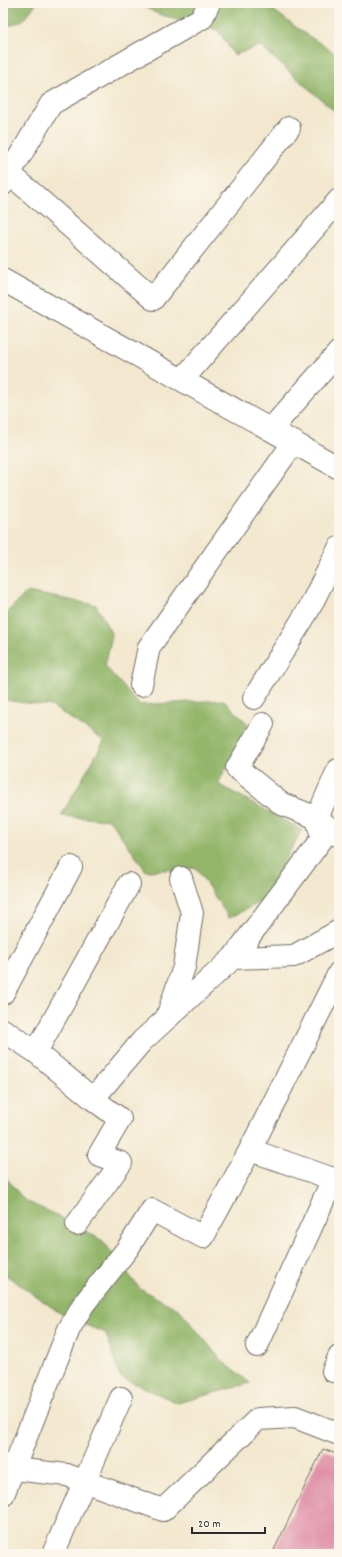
<svg xmlns="http://www.w3.org/2000/svg" width="342" height="1557" font-family="Dekko,sans-serif">
<style>
.forest{fill:#93b66a;stroke:#5f704a}
.building{fill:#de8ca6}
.lines{fill:none;stroke-linecap:round;stroke-linejoin:round}
.minor-casing{stroke:#716d64;stroke-width:24}
.minor{stroke:#fff;stroke-width:22}
</style>
<rect width="100%" height="100%" fill="#fbf7ec"/>
<filter id="ink" filterUnits="userSpaceOnUse"><feTurbulence type="fractalNoise" baseFrequency=".025" numOctaves="2"/><feDisplacementMap in="SourceGraphic" scale="8" xChannelSelector="R" yChannelSelector="G"/><feConvolveMatrix kernelMatrix="1 2 1 2 8 2 1 2 1" color-interpolation-filters="sRGB"/></filter>
<filter id="wash" filterUnits="userSpaceOnUse"><feTurbulence type="fractalNoise" baseFrequency=".012" numOctaves="4" result="noise"/><feDisplacementMap in="SourceGraphic" scale="16" xChannelSelector="R" yChannelSelector="G"/><feGaussianBlur stdDeviation="0.9" result="paint"/><feColorMatrix in="noise" values="0 0 0 0 0 0 0 0 0 0 0 0 0 0 0 0 0 1.4 0 .05"/><feComposite in="paint" operator="in"/></filter>
<g filter="url(#wash)">
<rect width="100%" height="100%" fill="#f3e8cf"/>
<path class="forest" d="M3,3H37L22,21L3,28Z
M137,3H264L297,28L339,56V115L260,46L234,55L218,30L158,14Z
M27,592L96,605L112,635L105,666L140,705L224,700L248,724L218,784L302,830L262,901L229,918L196,868L146,871L110,820L61,816L104,741L52,706L3,700V616Z
M3,1174L24,1200L58,1216L103,1241L140,1289L180,1310L221,1360L250,1383L178,1403L120,1377L106,1333L67,1318L3,1273Z"/>
<g id="blocks">
<path class="building" d="M323,1449L339,1455V1542L333,1554H272Z"/>
</g>
</g>
<g filter="url(#ink)">
<use href="#blocks" fill-opacity="0" stroke="#716d64" stroke-width="1"/>
<g class="lines">
<defs>
<path id="minor" d="M9,173L153,299L289,128
M3,184L51,104L202,18L209,3
M3,280L339,468
M182,380L339,200
M271,429L339,352
M141,685L149,647L294,442
M254,698L309,609L339,548
M263,724L237,768L282,804L317,818L339,836
M233,958L322,839L317,818L338,770L339,771
M339,973L250,1150L339,1181
M3,993L71,867
M167,1017L184,967L192,913L181,878
M3,1030L36,1052L93,1099L142,1041L233,958L294,956L339,931
M36,1052L129,884
M77,1224L121,1163L99,1155L120,1119L93,1099
M257,1346L333,1179
M333,1371L339,1357
M3,1464L14,1469L67,1475L163,1510L258,1419L295,1417L339,1434
M3,1495L69,1329L83,1305L128,1248L152,1210L203,1237L250,1150
M53,1554L121,1398"/>
</defs>
<use href="#minor" class="minor-casing"/>
<use href="#minor" class="minor"/>
</g>
</g>
<rect width="342" height="1557" fill="none" stroke="#fbf7ec" stroke-width="16"/>
<path d="M192 1527v6h73v-6" fill="none" stroke="#2b2b2b" stroke-width="2"/>
<text x="198" y="1527" font-size="12" fill="#2b2b2b" stroke="#fbf7ec" stroke-width="3" paint-order="stroke">20 m</text>
</svg>
